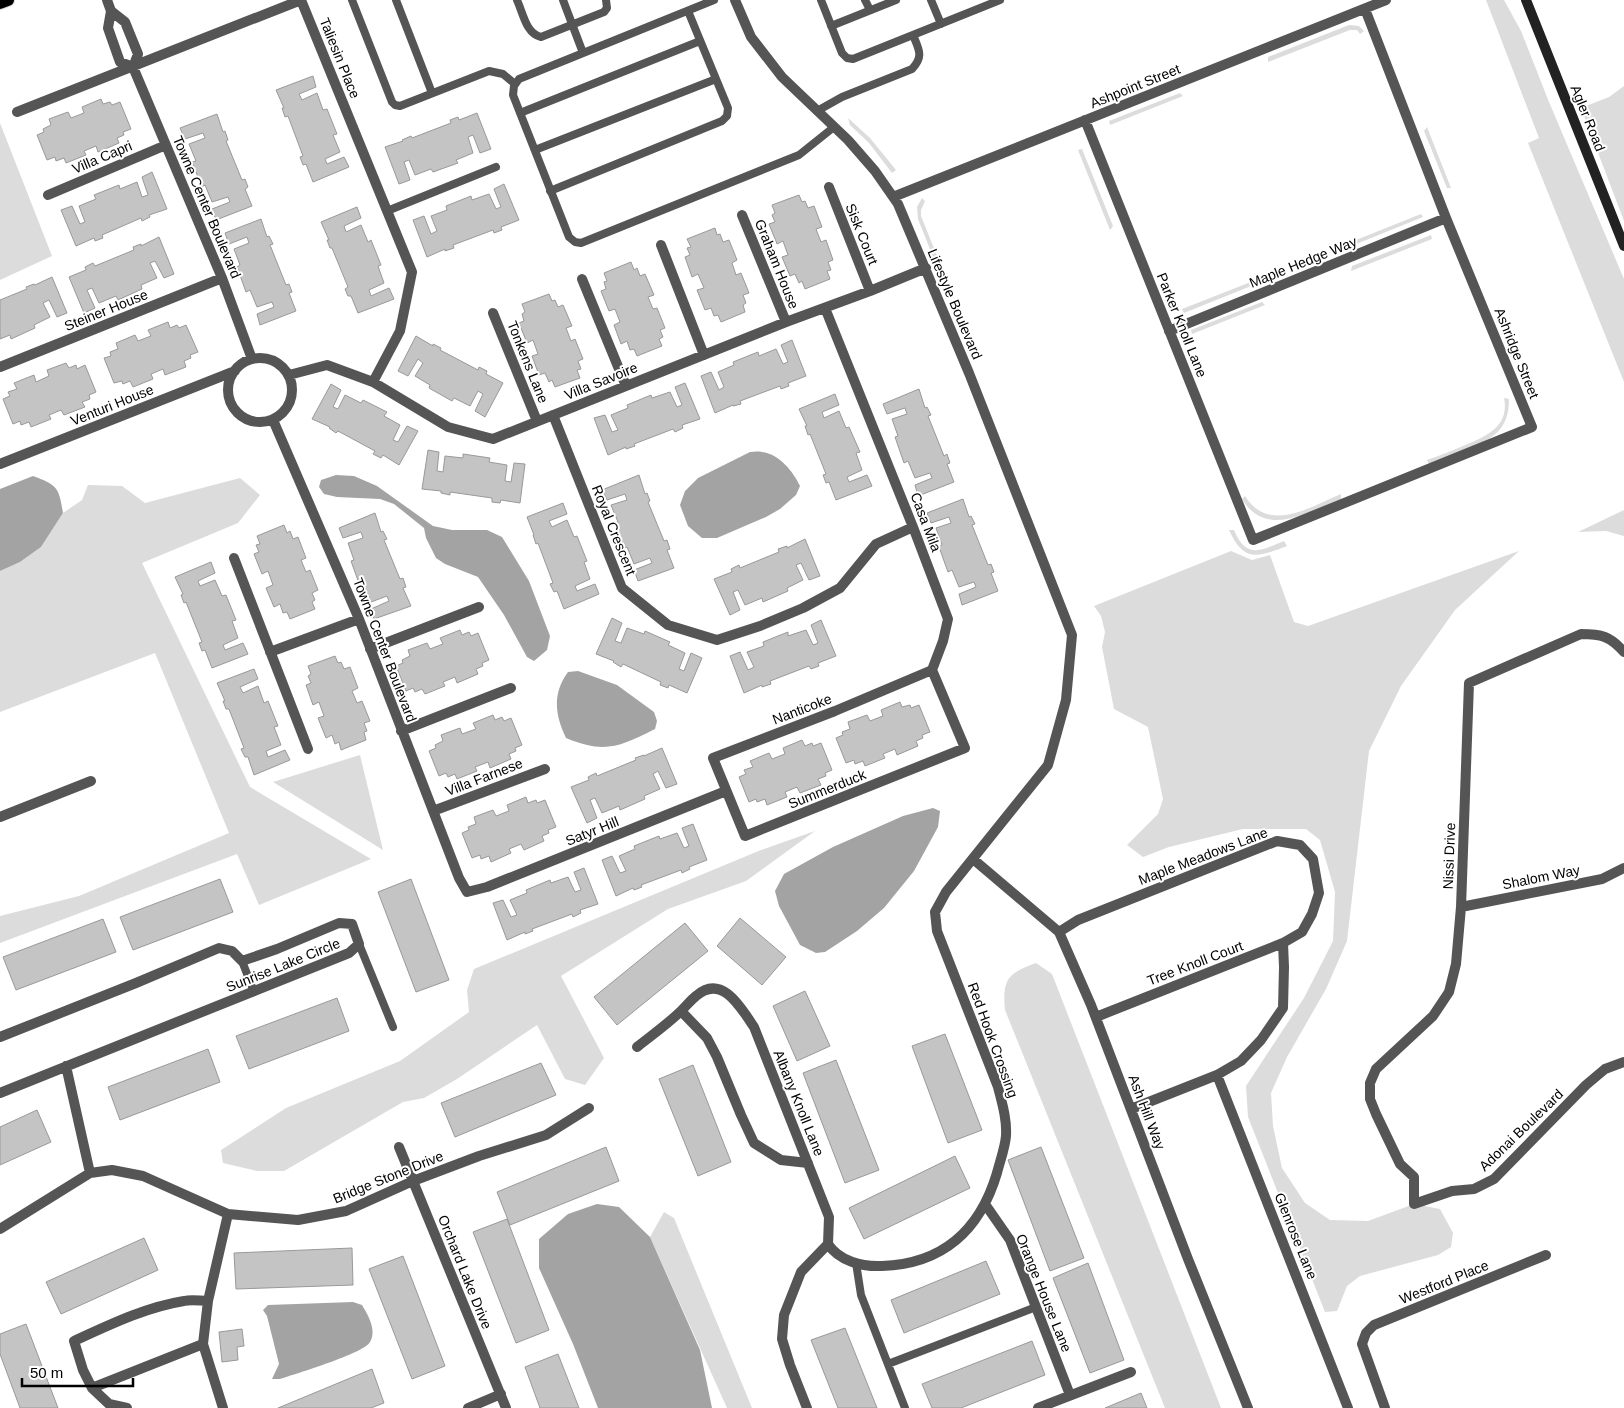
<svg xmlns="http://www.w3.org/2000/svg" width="1624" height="1408" font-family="Arial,sans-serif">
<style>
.green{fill:#dcdcdc}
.water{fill:#a3a3a3}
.building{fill:#c4c4c4;stroke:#999}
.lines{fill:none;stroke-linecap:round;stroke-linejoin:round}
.primary-casing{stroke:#dbdbdb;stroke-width:14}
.service{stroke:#555;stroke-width:8}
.minor{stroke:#555;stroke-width:10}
.secondary{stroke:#222;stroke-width:10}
.primary{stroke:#000;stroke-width:12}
.labels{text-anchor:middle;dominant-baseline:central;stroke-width:4;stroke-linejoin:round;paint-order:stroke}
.street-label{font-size:14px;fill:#000;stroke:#fff}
</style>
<rect width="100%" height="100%" fill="#fff"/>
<path class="green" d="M1486,0H1504L1521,31L1549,102L1624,279V382L1528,143L1539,138Z
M1349,25L1359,26L1364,31L1360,34L1357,30H1350L1268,62V57Z
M1624,86V221L1581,108L1609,97Z
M1180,93L1183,96L1110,125L1109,121Z
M848,118L870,138L896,170L892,173L869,143L850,125Z
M0,123L52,256L0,280Z
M1427,127L1451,188H1447L1424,131Z
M1082,149L1113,226L1110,230L1078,150Z
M922,198L925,201L921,210V216L952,293L947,292L918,219L917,207Z
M1421,214L1423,217L1344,249L1341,246Z
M1431,235L1432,239L1351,271L1352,266Z
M1261,278V282L1184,313L1182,309Z
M1262,302L1265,305L1192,334L1191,330Z
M1504,398L1509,399C1509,431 1492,439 1465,450C1453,455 1441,459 1429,464L1427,460C1439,456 1451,451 1463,446C1485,437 1510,427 1504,398Z
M240,478L260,495L238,523L142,563L250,787L371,859L259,905L237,854L0,943V916L79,896L229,833L155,653L0,712V571L20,562L41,547L63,513L82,500L88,485L122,486L145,503Z
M1341,494V499C1308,512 1266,539 1242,499L1245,496C1269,534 1310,507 1341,494Z
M1624,510V536L1606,531L1578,532Z
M1229,530H1234C1246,559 1260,551 1284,541L1287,546C1258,557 1244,563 1229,530Z
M1231,551L1252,560L1270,555L1294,622L1308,626L1519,551L1455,610L1401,686L1369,751L1347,941L1326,989L1287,1057L1271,1093L1273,1126L1282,1168L1305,1203L1330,1220L1368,1221L1414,1204L1440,1209L1453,1233L1451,1247L1438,1255L1360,1276L1347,1286L1337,1311L1325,1312L1248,1117L1246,1086L1304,998L1333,941L1335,892L1320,840L1306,829H1243L1169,847L1143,857L1127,845L1158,814L1163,799L1148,727L1114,709L1102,647L1105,632L1101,616L1094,606Z
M360,755L383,850L273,782Z
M815,831L746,881L668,909L561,976L604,1058L585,1085L565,1079L537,1025L457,1079L424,1098L403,1102L284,1171H257L223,1163L221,1150L286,1108L400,1061L469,1012L467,990L474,969L761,850Z
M1036,963L1052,974L1221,1408H1165L1005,1010C1002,979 1008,973 1036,963Z
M664,1212L674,1218L752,1408H727L650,1237Z"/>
<path class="water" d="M750,452C753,452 758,451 762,452C779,454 793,471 800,486L796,495L780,509L766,517L717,538H702L688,526L680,505L685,491L698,478Z
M336,475L354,476L377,486L433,526L452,530H487L502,537L529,581L550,636L547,650L534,661L527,657L504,615L478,577L445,564L436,558L426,538L424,528L394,504L380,499L337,497L324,494L319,487L321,480Z
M33,476C57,485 59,487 63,513L41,547L20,562L0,571V489Z
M578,671L617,685L654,712L657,721L655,729C619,747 605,754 566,738C555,715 552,694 568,672Z
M933,808L940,811L938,827L914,871L884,908L857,931L825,952L816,953L800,945L779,906L775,891L784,874L833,847L903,816Z
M597,1204L619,1207L650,1237L700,1350L712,1408H598L573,1344L539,1268V1239L568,1214Z
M353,1302L362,1305C368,1315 377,1330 370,1342C365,1353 295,1374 280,1379H272L279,1364L267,1316L263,1310L268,1305Z"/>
<path class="building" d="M313,76L316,87L299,94L302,100L317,93L323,110L327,109L337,134L333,135L340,152L325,159L327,164L344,157L349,167L313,182L306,164L303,165L300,157L303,156L288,116L285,117L282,108H284L276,90Z
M101,99L103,104L110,102L112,105L120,102L131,129L123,132L124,135L117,138L119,143L98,152L96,146L84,151L86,155L66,163L64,158L56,161L55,157L47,160L37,135L44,132L43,129L51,125L49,119L68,112L71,118L84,113L82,107Z
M477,113L491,149L480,153L473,135L468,137L473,153L456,160L458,163L433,172L431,169L415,175L409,160L404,162L410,180L399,184L385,147L403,141L402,140L411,136L412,138L451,123L450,120L458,117L459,120Z
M217,114L223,132L225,131L228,140L226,141L242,180L245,179L248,187L245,189L252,206L216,220L212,209L230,202L228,197L212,202L205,185L202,187L192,162L196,161L189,144L205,138L203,133L185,139L180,128Z
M152,172L167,209L149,215L150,217L142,221L141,218L102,235L103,238L95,241L94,238L76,246L61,210L72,206L80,224L85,222L79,206L96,199L94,195L119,185L120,189L137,182L142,197L148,195L142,177Z
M504,184L519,220L501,227L502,230L494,233L493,230L453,245L454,248L445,251V249L427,257L413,220L424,216L431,234L437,231L431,216L447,210L446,206L471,196L472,200L489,194L496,209L501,207L494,189Z
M799,195L802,202L805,201L808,208L814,206L822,227L816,229L821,242L826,240L833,260L828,262L831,270L827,271L830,279L805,289L802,281L799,283L795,274L790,276L782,257L788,255L783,241L777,244L769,224L775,222L772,215L775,213L772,205Z
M357,207L361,218L344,226L346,232L361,225L368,242L371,240L381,265L378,266L384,283L369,290L371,296L389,288L394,299L358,313L351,296H348L345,289L348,287L332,248H330L327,240H329L321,222Z
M261,219L267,237L269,236L273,244L270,245L286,285L289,284L292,292L289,293L296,311L260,325L257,314L274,307L272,302L257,307L250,290L246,292L237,267L240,265L234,249L249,243L247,237L229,244L225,233Z
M715,228L717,235L720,234L723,242L729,240L737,260L732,263L736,275L741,273L749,293L743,295L746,303L743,305L745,312L721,322L718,315L714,316L711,308L705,310L697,290L704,288L698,274L692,277L685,257L690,255L687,248L691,247L687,239Z
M159,237L174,274L164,278L155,261L150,263L157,278L141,285L142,289L118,300L116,296L99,303L92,288L87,290L95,308L84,313L69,277L86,270L85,267L93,263L95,266L134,250L133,247L141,244V246Z
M631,262L634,270L637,268L640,276L645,274L654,295L648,297L653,309L657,308L665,328L660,330L663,337L659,339L662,346L637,356L634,349L630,350L627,341L621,344L614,325L620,322L615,309L609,311L601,291L606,289L604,282L607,281L604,273Z
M52,277L67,313L57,317L49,300L43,303L50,317L34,325L35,328L11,339L10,335L0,339V300L27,289L26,287L34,284L35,285Z
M549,294L552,301L555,300L558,307L563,305L572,326L566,328L571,341L575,339L583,359L578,361L581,369L577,370L580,378L555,387L552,380L549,382L545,373L539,375L532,356L538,354L533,340L527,343L519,323L524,321L522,314L525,312L522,304Z
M168,322L170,328L177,325L179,328L186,325L198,352L190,355L191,358L184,361L186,367L165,375L163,369L151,374L153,379L133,387L130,381L123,384L122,381L114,383L104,358L111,356L110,352L118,349L116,343L135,335L138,341L151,336L148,330Z
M416,336L433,346V344L441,348L440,350L478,370L479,367L487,371L486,374L503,383L485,417L475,411L483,394L478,391L470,406L454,398L452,401L429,388L430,385L415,376L423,363L418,359L408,376L398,371Z
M792,340L806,376L788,383L789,386L781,389L780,386L740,401L741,404L733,406V405L715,413L701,376L711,372L719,390L724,387L718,372L734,365L733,362L758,352L759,356L776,349L783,364L788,362L781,345Z
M66,363L69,368L76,365L77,369L85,365L96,392L89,395L90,399L82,402L85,407L64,415L61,410L49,415L51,419L31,427L29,422L21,425L20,421L13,424L3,399L10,396L8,392L17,389L14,383L34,375L36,382L49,376L47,370Z
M685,383L700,419L682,425L683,428L675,432L673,429L634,444L635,446L626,449V447L608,455L594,418L605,415L612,432L618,430L611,415L628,408L627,405L651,395L652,398L670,392L677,407L682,405L675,387Z
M331,384L341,390L333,407L338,409L345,395L361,403L363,400L387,412L384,416L400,425L393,440L398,442L407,426L418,431L399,465L383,455L381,458L373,454L375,451L338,431L336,433L329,428L330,427L312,419Z
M919,389L925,408L927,407L931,415L928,416L944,456L947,454L950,463L947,464L954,482L918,496L915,485L932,478L930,473L915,478L908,461L904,463L895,437L898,436L892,419L907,414L905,408L887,414L883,404Z
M835,394L839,405L822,412L824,418L839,411L846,428L849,427L860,452L856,453L862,470L847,477L849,482L867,475L872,486L836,500L829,482L826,483L823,475L826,474L810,434L808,435L805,426H807L799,409Z
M428,450L439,452L437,471L443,472L445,456L463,458V454L490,458L489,462L507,465L505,481L511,482L514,463L525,464L520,503L501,500L500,503L492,502V498L450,492V495L441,493V491L422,489Z
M639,475L645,494L647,493L650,501L648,502L664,541L667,540L670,549L667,550L674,568L638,581L634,570L652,563L650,558L634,564L627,547L624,548L614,523L618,522L611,505L627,500L625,494L607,500L602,490Z
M963,499L969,517L971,516L975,524L972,525L988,565L991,564L994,572L991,573L998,591L962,605L959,594L976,587L974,582L959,587L952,570L948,572L939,547L942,545L936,528L951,523L949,517L931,523L927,513Z
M563,503L567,514L549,521L552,527L567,520L574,537L577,536L587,561L584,562L590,579L575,586L577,591L595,584L599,594L564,609L557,591L554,592L550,584L553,583L538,543L536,544L533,535H534L527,517Z
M375,513L381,532L383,531L387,539L384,540L400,579L403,578L406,587L403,588L411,606L374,619L371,609L389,601L387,596L371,602L364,585L360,586L351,561L354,560L348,543L363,538L361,532L343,538L339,528Z
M284,525L287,533L290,531L293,539L298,537L306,558L301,560L306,572L310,570L318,590L312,593L315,600L312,602L315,609L290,619L287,612L283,613L280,604L274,607L266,588L273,585L268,571L262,574L254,554L259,552L256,545L260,544L257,536Z
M805,539L820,576L809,580L801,563L796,565L803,580L787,588L788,591L763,602L762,598L745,605L738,590L733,592L740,610L730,615L714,579L732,572L731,569L739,565L740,568L779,552L778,549L787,546V548Z
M211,562L215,573L198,581L200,586L215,580L222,596L226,595L236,620L232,621L238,638L223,645L225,650L243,643L248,654L212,668L205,650L202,651L199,643L202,642L186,602L184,603L181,595L183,594L175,577Z
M612,618L622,623L615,641L621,643L627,628L644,634L645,631L670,642L668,645L685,653L679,669L684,671L691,653L702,658L687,693L669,685L668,688L660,685L661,682L623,664L621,667L613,662L614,661L596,654Z
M821,620L836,656L818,663L819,666L811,669L809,666L770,681L771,684L762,687V685L744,693L730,656L740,652L748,670L754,667L747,652L764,646L763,642L788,632V636L806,630L813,645L818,643L811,625Z
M460,630L462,635L469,632L471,636L478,633L489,660L482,663L483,666L476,669L478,674L457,683L455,677L443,682L445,686L425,694L422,689L415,692L413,688L406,691L396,666L403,663L402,660L410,656L408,650L427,643L430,649L443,644L440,638Z
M335,656L338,663L341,662L344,669L350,667L358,688L352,691L357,703L362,701L370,721L364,723L367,731L364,732L366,740L341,750L339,742L335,744L332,735L326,738L318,718L324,716L319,702L313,705L306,685L311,683L308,676L311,674L308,666Z
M254,669L258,679L240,687L243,693L258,686L264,703L268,701L278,726L274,727L281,745L266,751L268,757L285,750L290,760L254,775L248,757H245L241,749L244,748L229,709H226L223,701H225L217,683Z
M900,702L902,707L910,705L911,708L919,705L930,732L922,735L923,738L916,741L918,746L897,755L895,749L883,754L885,758L865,766L863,761L855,764L854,760L846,763L836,738L843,735L842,732L850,729L848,722L867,715L870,721L883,716L881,710Z
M493,715L495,720L502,717L504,721L511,718L522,745L515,748L516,751L509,754L511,759L490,768L488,762L475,767L477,771L457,779L455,774L448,777L446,773L439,776L429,751L436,748L435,745L443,741L441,735L460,728L462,734L476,729L473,723Z
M802,740L805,746L812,743L813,746L821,743L832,770L825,773L826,776L818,779L821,785L800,793L797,787L785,792L787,797L767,805L765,799L757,802L756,799L749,802L739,777L746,774L744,770L753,767L750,761L769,753L772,759L785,754L783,748Z
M662,748L677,784L666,788L658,771L653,774L660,789L644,796L645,799L620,810L619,806L602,813L595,798L590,800L597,818L587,823L571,787L589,780L588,777L596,773L597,776L636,760L635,758L644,755V756Z
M526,797L528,803L536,800L537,803L545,800L556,827L548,830L549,833L542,836L544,841L524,850L521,844L509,849L511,853L491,862L489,856L481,859L480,855L472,858L462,833L469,830L468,827L476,824L474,817L493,810L496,816L509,811L507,805Z
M693,824L707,860L689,867L690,869L682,873L681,870L641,885L642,887L634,890L633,888L616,896L602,860L612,856L620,873L626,871L619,856L635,849L634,846L659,836L660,839L677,833L684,848L689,846L682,828Z
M584,868L598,904L580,910L581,913L573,917L572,914L532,929L533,931L525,934V932L507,940L493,903L503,900L511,917L517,915L510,900L527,893L526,890L550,880L551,883L568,877L575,892L581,890L574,872Z
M220,879L233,912L133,950L120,917Z
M411,879L449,980L416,992L378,892Z
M740,918L786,957L762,985L717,946Z
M103,919L116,952L16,990L3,957Z
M685,923L708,951L617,1025L594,997Z
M805,991L830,1046L797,1061L773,1006Z
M337,998L349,1031L249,1069L236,1036Z
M945,1034L982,1130L948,1143L912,1046Z
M208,1049L220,1082L120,1120L108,1087Z
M836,1060L879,1170L845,1183L803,1073Z
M541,1063L556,1095L455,1137L441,1103Z
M693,1065L731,1162L698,1176L659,1079Z
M37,1110L51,1142L0,1165V1127Z
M606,1147L619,1181L510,1225L497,1192Z
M1041,1147L1084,1258L1050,1271L1008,1160Z
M955,1156L970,1188L864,1239L849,1208Z
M507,1219L549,1330L516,1343L473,1232Z
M144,1238L158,1270L61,1314L46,1282Z
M352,1248L353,1285L236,1289L234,1253Z
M403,1256L445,1366L412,1379L369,1269Z
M986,1261L1000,1294L904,1333L891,1300Z
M1088,1263L1124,1360L1090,1373L1053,1278Z
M26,1324L58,1408H20L0,1354V1334Z
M845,1328L877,1408H838L811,1340Z
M242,1329L244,1346L237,1347L238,1360L222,1362L219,1332Z
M1032,1341L1045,1375L961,1408H932L922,1384Z
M558,1354L579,1408H540L525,1367Z
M372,1369L384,1403L371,1408H278Z
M1141,1393L1147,1408H1105Z"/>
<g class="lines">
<defs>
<path id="primary" d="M0,3L8,0"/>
</defs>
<use href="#primary" class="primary-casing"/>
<path class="service" d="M352,0L392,102L395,105L400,106L489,71L503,74L515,84
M396,0L432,93
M517,0C523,13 526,34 541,37L604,12L607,8L606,0
M563,0L583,53
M714,0L519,79L514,86L513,95L569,237L575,242L581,243L799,155L834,127
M821,0L842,53L847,58L853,59L1000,0
M865,0L870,10
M931,0L941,24
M831,26L896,0
M817,111L842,97L912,69C924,56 919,50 913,35
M520,113L700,41
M535,150L716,79
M550,191L722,121L727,116L728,108L688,11
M387,211L496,167
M359,944L393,1027
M242,961L254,992
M856,1263L861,1295L905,1408
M888,1364L1036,1307"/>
<path class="minor" d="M107,0L111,11L125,22L138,54L133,67L222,278L252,359
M735,0L751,37L782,77L848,140L875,171L898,204L969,373L1072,635L1066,700L1048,765L946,892L935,912L937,931L998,1087C1002,1103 1007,1119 1006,1136C1005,1148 1000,1161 997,1173C980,1230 943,1264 882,1266C862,1267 839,1261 828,1244
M111,11L108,28L120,62L133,67
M17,112L301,0L412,272L400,331L373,382
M1085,120L1253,540L1532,427L1446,218L1365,9
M829,187L870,291
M48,195L166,145
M893,197L1386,0
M742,215L786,322
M661,245L704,355
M582,279L626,386
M825,308L913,527L948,619L943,641L932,670L965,748L745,836L713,758L835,711L932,670
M493,313L537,421
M1169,331L1446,218
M228 390a32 32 0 1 1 64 0a32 32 0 1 1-64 0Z
M0,367L222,278
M289,375L327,365L373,382L448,427L493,439L786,322L870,291L926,268
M553,415L622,588L668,625L717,640L760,626L803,608L840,588L876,544L913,527
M273,420L359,619L459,878L467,892L487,887L726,791
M0,464L235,371
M234,558L308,749
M370,649L479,607
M270,652L359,619
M1624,652C1610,636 1601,634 1581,634L1469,683L1461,907L1456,964L1449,992L1433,1016L1376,1069L1370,1083V1099L1376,1114L1400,1164L1414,1177V1204L1452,1191L1474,1189L1494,1179L1586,1085L1605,1069L1624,1062
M401,731L511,688
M433,811L545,769
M0,817L91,781
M973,859L1059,932L1091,1005L1188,1259L1248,1408
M1461,907L1602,879L1624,868
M1059,932L1078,920L1277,841L1300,845L1313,859L1319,893L1312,914L1302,932L1283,943L1096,1017
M681,1011L707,1038L717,1057L741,1115L754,1143L781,1160L808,1163
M0,1037L136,983L219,948L232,951L242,961L277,949L339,923L352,924L359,944L349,953L0,1093
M637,1047C652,1035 669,1023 682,1010C687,1005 691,1000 696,996C722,973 741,1008 754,1027L829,1217L828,1244
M66,1066L90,1173
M1217,1075L1348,1408
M1131,1109L1217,1075L1241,1061L1261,1040L1283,1008L1284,967L1283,943
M399,1147L506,1408
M985,1204L1010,1240L1070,1395
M0,1229L90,1173L112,1170L143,1176L228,1214L298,1220L346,1211L413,1181L479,1156L546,1135L589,1108
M203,1344L92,1388L83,1370L74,1341C109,1325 146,1307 184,1301C192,1299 200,1301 208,1301
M92,1388L109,1404L127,1408
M223,1408L203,1344L208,1301L228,1214
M468,1408L501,1394
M807,1408L790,1365L782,1339L784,1315L801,1272L828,1244
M1038,1408L1131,1372
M1385,1408L1362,1344L1366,1333L1374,1325L1546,1255"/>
<path class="secondary" d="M1526,0L1624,246"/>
<use href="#primary" class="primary"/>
</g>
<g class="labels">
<g class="street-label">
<text transform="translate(340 58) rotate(68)">Taliesin Place</text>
<text transform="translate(1135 86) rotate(-22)">Ashpoint Street</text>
<text transform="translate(1588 118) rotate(68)">Agler Road</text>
<text transform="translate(102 157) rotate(-23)">Villa Capri</text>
<text transform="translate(207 207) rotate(67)">Towne Center Boulevard</text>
<text transform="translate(862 234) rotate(68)">Sisk Court</text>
<text transform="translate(1303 262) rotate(-22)">Maple Hedge Way</text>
<text transform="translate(777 264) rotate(68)">Graham House</text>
<text transform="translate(955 304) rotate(67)">Lifestyle Boulevard</text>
<text transform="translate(106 310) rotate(-22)">Steiner House</text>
<text transform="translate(1182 325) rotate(68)">Parker Knoll Lane</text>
<text transform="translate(1517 353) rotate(68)">Ashridge Street</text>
<text transform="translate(528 362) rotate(68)">Tonkens Lane</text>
<text transform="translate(601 381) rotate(-22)">Villa Savoire</text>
<text transform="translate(112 405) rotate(-22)">Venturi House</text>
<text transform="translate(926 522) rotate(69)">Casa Mila</text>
<text transform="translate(614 530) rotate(68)">Royal Crescent</text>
<text transform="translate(385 650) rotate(69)">Towne Center Boulevard</text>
<text transform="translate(802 709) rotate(-21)">Nanticoke</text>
<text transform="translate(484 777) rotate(-21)">Villa Farnese</text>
<text transform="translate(827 789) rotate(-22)">Summerduck</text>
<text transform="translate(592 831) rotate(-22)">Satyr Hill</text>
<text transform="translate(1203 856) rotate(-21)">Maple Meadows Lane</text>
<text transform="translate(1449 856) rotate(-88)">Nissi Drive</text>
<text transform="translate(1541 877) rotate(-11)">Shalom Way</text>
<text transform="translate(1195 963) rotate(-21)">Tree Knoll Court</text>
<text transform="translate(283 965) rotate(-22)">Sunrise Lake Circle</text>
<text transform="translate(993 1040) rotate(70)">Red Hook Crossing</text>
<text transform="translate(799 1103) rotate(68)">Albany Knoll Lane</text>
<text transform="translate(1147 1112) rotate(69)">Ash Hill Way</text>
<text transform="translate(1521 1130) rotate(-44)">Adonai Boulevard</text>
<text transform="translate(388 1177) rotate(-22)">Bridge Stone Drive</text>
<text transform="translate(1296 1236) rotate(68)">Glenrose Lane</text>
<text transform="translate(465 1272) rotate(68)">Orchard Lake Drive</text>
<text transform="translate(1444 1282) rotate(-22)">Westford Place</text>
<text transform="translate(1044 1293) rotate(68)">Orange House Lane</text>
</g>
</g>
<path d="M22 1378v8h111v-8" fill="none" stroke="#000000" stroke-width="2.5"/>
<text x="30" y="1378" font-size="15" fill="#000000" stroke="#ffffff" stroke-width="4" paint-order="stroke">50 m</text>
</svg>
